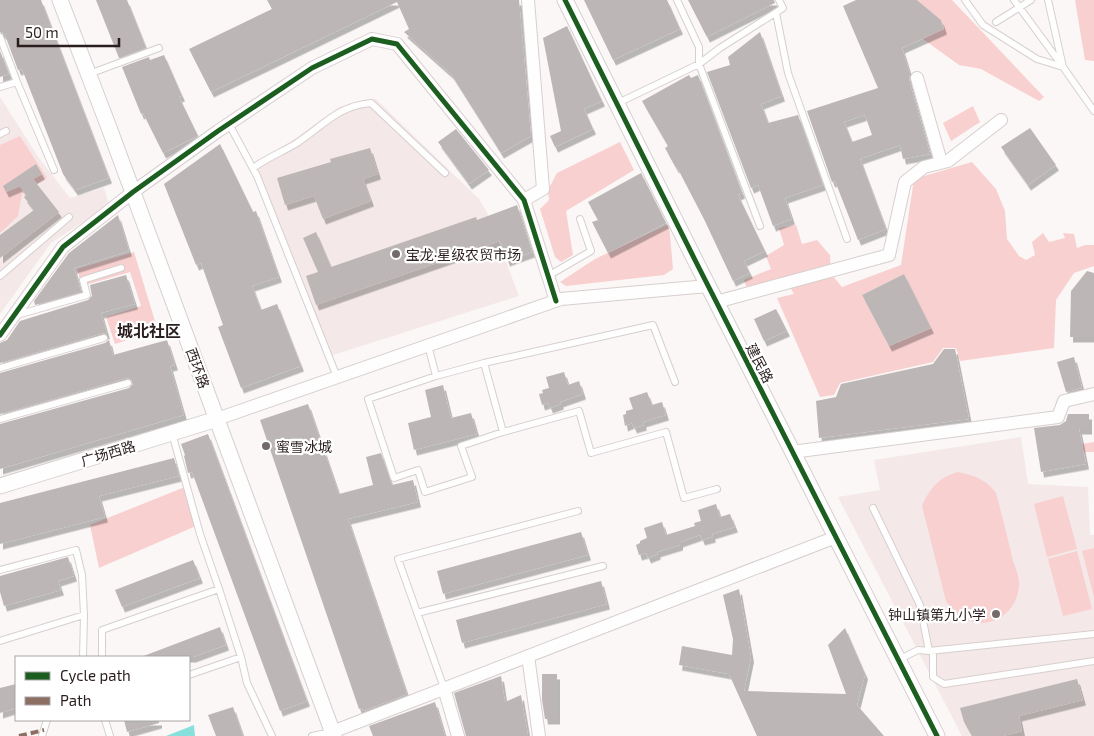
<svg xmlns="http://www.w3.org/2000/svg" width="1094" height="736" font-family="'Exo 2','Noto Sans SC',sans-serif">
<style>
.built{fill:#f4e8e8}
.green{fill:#f8d0cf;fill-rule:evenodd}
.water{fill:#88e0dc}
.building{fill:#bdb6b6;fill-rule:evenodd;filter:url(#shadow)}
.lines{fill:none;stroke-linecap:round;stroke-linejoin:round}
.service-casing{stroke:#d7cfce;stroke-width:8}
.minor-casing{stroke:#d7cfce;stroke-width:14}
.tertiary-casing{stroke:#d7cfce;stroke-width:17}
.service{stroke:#fefefe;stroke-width:6}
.minor{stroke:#fefefe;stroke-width:12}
.tertiary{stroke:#fefefe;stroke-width:15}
.quiet{stroke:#8d6e63;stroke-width:4;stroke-dasharray:8 4;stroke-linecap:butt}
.cycleway-casing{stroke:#fff;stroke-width:8}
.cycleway{stroke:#1b5e20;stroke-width:5}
.poi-dot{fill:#746a6a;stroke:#fff;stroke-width:2}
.labels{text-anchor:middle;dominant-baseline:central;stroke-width:4.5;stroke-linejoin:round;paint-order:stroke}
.poi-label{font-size:14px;fill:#2b1e1e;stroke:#fff;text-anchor:start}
.street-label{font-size:14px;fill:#2b1e1e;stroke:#fff}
.quarter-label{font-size:16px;font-weight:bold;fill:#2b1e1e;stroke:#fff}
</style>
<defs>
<filter id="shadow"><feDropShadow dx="3" dy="5.5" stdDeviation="0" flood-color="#0004"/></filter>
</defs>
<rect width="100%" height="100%" fill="#fbf7f7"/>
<path class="built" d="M0,97L39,158L70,198L104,188L109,205L51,243L0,314Z
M376,99L479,199L487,212L519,296L330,356L254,168L339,107Z
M1021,437L1028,484L1088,487L1090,535H1094V736H962L838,497L880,490L874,460Z"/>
<path class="green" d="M917,0H952L1044,97L1039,101L981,69L959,65L923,39L944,28L941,20Z
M1075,0H1094V61L1085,60Z
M973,106L980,122L951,141L943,123Z
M20,136L47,178L22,194L18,216L0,233V145Z
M620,142L634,170L566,211L573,255L561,262L555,257L540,209L549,200L548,190L557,173Z
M972,162L996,189L1005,211L1007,239L1019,256L1026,260L1035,255L1032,242L1043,233L1049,242L1065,238L1063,233L1074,234L1077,248L1085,245H1094V266L1074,273L1056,300L1054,348L960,361L956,348H943L933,362L840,383L834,395L820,397L777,298L794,294L784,277L747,288L744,280L771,269L766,256L784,245L779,228L796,225L802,244L817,240L830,255L831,274L842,287L901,265L914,179ZM904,274L931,328L889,346L862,295Z
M669,224L673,269L664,275L566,286L560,282L595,259Z
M134,252L158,331L115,344L106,317L141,306L130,272L82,286L77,269Z
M1094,442V452H1083L1082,444Z
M958,472C974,475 987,480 996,493C1002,516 1008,538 1013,561C1016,569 1020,579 1019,587C1017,606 1003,621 984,623C968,624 955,614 946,601L922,506C929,489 939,477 958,472Z
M185,487L196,526L99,568L90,525Z
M1063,496L1077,549L1047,557L1034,504Z
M1094,548V597L1082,551Z
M1077,551L1092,609L1063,616L1048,559Z"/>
<path class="water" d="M194,725L195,736H166Z"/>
<path class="building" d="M0,0H41L109,178L75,190L63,174L22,69L18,70L5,35L0,32Z
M96,0H127L146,48L119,58Z
M267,0H519L531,136L501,153L451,74L404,32L409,29L397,2L211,92L189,49L272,9Z
M584,0H667L680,29L613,60Z
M688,0H774L775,3L707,37Z
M856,0H917L941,20L944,29L902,48L910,74L909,80L930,154L903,159L900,145L860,159L886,229L858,240L835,181L832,182L807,111L878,88L843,6ZM865,115L872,135L852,142L844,122Z
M567,26L602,101L584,109L593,129L555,147L550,136L561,131L543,38Z
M760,32L782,96L761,104L768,123L798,115L823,185L785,198L792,219L773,226L758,185L751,188L707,72L730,65L728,57Z
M0,51L9,74L0,77Z
M164,55L182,96L179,97L198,136L163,153L143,113L141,114L122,67L149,57L150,60Z
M689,75L691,78L698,75L742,193L738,195L765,251L744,261L750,273L733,281L704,219L677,167L676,168L665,148L668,146L642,101Z
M1030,128L1056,165L1028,185L1001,147Z
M456,129L489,170L469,184L438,142Z
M220,144L253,212L256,211L279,277L252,286L261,310L277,304L301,366L241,388L218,327L223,325L201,263L196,265L164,184Z
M370,148L378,174L363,179L371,201L323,219L314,196L285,205L277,178L331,162L330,159Z
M36,164L42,174L33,179L59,212L0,258V235L34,210L24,197L26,195L20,186L6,192L3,186Z
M641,173L666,223L608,253L592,222L598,220L588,202Z
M517,205L532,252L507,261L500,241L316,305L306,276L318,272L303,238L316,232L331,267L476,217L477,220Z
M118,215L129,251L74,268L81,292L35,305L34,301L69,253Z
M1087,271L1094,273V337H1070L1071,291Z
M904,274L931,328L889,346L862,295Z
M126,275L135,304L101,313L107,334L103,333L0,363V343L7,340L20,321L88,300L92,296L90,285Z
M776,309L787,331L764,341L754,319Z
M109,340L113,355L167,340L175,365L170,366L184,415L0,469V424L129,388L133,384L131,379L127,378L0,414V373L105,343Z
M944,349H955L969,419L819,438L816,401L836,397L841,384L933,364Z
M1074,357L1082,388L1066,392L1057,362Z
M564,372L568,385L579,381L583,394L560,402L561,404L550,408L548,403L542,405L539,394L543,393L542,390L549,388L546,377Z
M443,385L451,418L471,413L477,434L414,450L408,423L431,417L425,390Z
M647,392L652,405L662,402L666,415L643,422L644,425L634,428L632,423L625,426L623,415L626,414V411L633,409L629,398Z
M308,404L339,494L373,485L366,457L381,453L392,485L413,480L418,502L348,519L407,694L363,711L362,708L359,709L260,420Z
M1068,414H1089V429H1079L1086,464L1041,472L1034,428L1060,425L1066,421Z
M208,434L307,701L280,711L192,472L188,473L184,456L185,455L181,444Z
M174,458L179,476L99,496L105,517L0,544V503Z
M716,504L720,517L730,514L735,527L712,534L713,537L702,540L700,535L680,542V545L657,552L658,554L648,558L646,553L639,555L636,545L640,543V541L647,538L644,528L662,522L666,535L695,526L694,523L701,521L698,510Z
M581,532L588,555L443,594L437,571Z
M68,557L74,576L58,581L61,590L4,606L0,592V576Z
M193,560L200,578L122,607L115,590Z
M601,581L607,604L462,643L456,620Z
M739,589L751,657L744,691L846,694L828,645L845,628L865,674L857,705L884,736H757L729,674L679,665L682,646L732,655L733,639L723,595Z
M220,627L226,645L193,657H141Z
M542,674H557V719H545L542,700Z
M501,676L505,702L521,695L528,736H466L454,693Z
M1077,679L1083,700L1019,716L1022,731L1003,736H972L964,722L960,708Z
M16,684V708L0,713V688Z
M435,702L445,736H373L369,726Z
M233,707L243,736H216L208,715Z
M124,720H159V723L127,732Z"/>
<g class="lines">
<defs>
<path id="service" d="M677,0L699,47V64L760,226
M965,0L983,25L1037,59L1063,67
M1014,0L1061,64
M1048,0L1063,67L1094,111
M776,13L788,73L847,239
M996,22L1031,0
M0,37L17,82L0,87
M89,74L159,48
M17,82L54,170
M618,103L699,64L720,48L783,8L779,0
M229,124L257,176L337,377
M0,134L6,131
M253,168C267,158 282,152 297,143C323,126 337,106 371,103L445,173
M0,276L69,217
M548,276L591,251L580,219
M17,315L87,295L83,280L121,268
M428,345L436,376L484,363L503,432L579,411L591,453L666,432L684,498L717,489
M484,363L653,325L675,382
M0,368L104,338
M436,376L368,399L394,478L418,470L425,492L472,477L461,446L503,432
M0,419L128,383
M172,433L200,534L219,589
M873,508L920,605L929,651L1094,634
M0,570L76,550L82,575L84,615
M417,613L603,566
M0,641L84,615L83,657
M933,651V677L944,684L1094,661
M102,657V630L219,589L241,657L189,675
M241,657L247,683L272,736
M898,660L918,650L929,651
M444,688L398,559L578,511
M105,720L110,736
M42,736L47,720
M312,736L332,732"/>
<path id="minor" d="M917,78L941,162
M524,200L543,189L528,0
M716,302L889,255L905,182L924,167L948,161L1001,120
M0,335L63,247L133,192L218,131L312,68L372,39L397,44L524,200L556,301
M217,419L561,299L708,286
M792,452L1058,417L1064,401L1094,394
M528,656L539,736
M444,688L458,736
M332,732L836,537"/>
<path id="tertiary" d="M60,0L108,125L334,736
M565,0L696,262L937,736
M0,486L217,419"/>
</defs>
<use href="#service" class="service-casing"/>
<use href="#minor" class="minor-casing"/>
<use href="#tertiary" class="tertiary-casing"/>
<use href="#service" class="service"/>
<use href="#minor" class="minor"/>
<use href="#tertiary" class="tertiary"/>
<path class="quiet" d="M19,736L44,730"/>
<defs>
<path id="cycleway" d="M565,0L696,262L937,736
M0,335L63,247L133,192L218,131L312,68L372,39L397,44L524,200L556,301"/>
</defs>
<use href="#cycleway" class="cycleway-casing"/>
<use href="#cycleway" class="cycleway"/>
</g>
<g class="poi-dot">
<circle cx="396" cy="254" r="5"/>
<circle cx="266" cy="446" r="5"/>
<circle cx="996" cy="614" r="5"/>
</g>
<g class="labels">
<g class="poi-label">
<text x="406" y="254">宝龙·星级农贸市场</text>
<text x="276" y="446">蜜雪冰城</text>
<text x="986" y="614" text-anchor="end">钟山镇第九小学</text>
</g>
<g class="street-label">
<text transform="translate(760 363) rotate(63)">建民路</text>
<text transform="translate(198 368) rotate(70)">西环路</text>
<text transform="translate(108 453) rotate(-17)">广场西路</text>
</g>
<g class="quarter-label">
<text x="149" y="330">城北社区</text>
</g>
</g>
<rect x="15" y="656" width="175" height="65" fill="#ffffff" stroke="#aaa5a5"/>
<rect x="25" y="672" width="25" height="8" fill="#1b5e20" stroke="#aaa5a5"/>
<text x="60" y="681" font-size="15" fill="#2b1e1e">Cycle path</text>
<rect x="25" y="697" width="25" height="8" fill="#8d6e63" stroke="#aaa5a5"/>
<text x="60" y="706" font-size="15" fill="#2b1e1e">Path</text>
<path d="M18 38v8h101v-8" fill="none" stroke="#2b1e1e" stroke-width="2.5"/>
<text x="25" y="38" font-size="15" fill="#2b1e1e" stroke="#ffffff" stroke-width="4" paint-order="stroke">50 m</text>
</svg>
